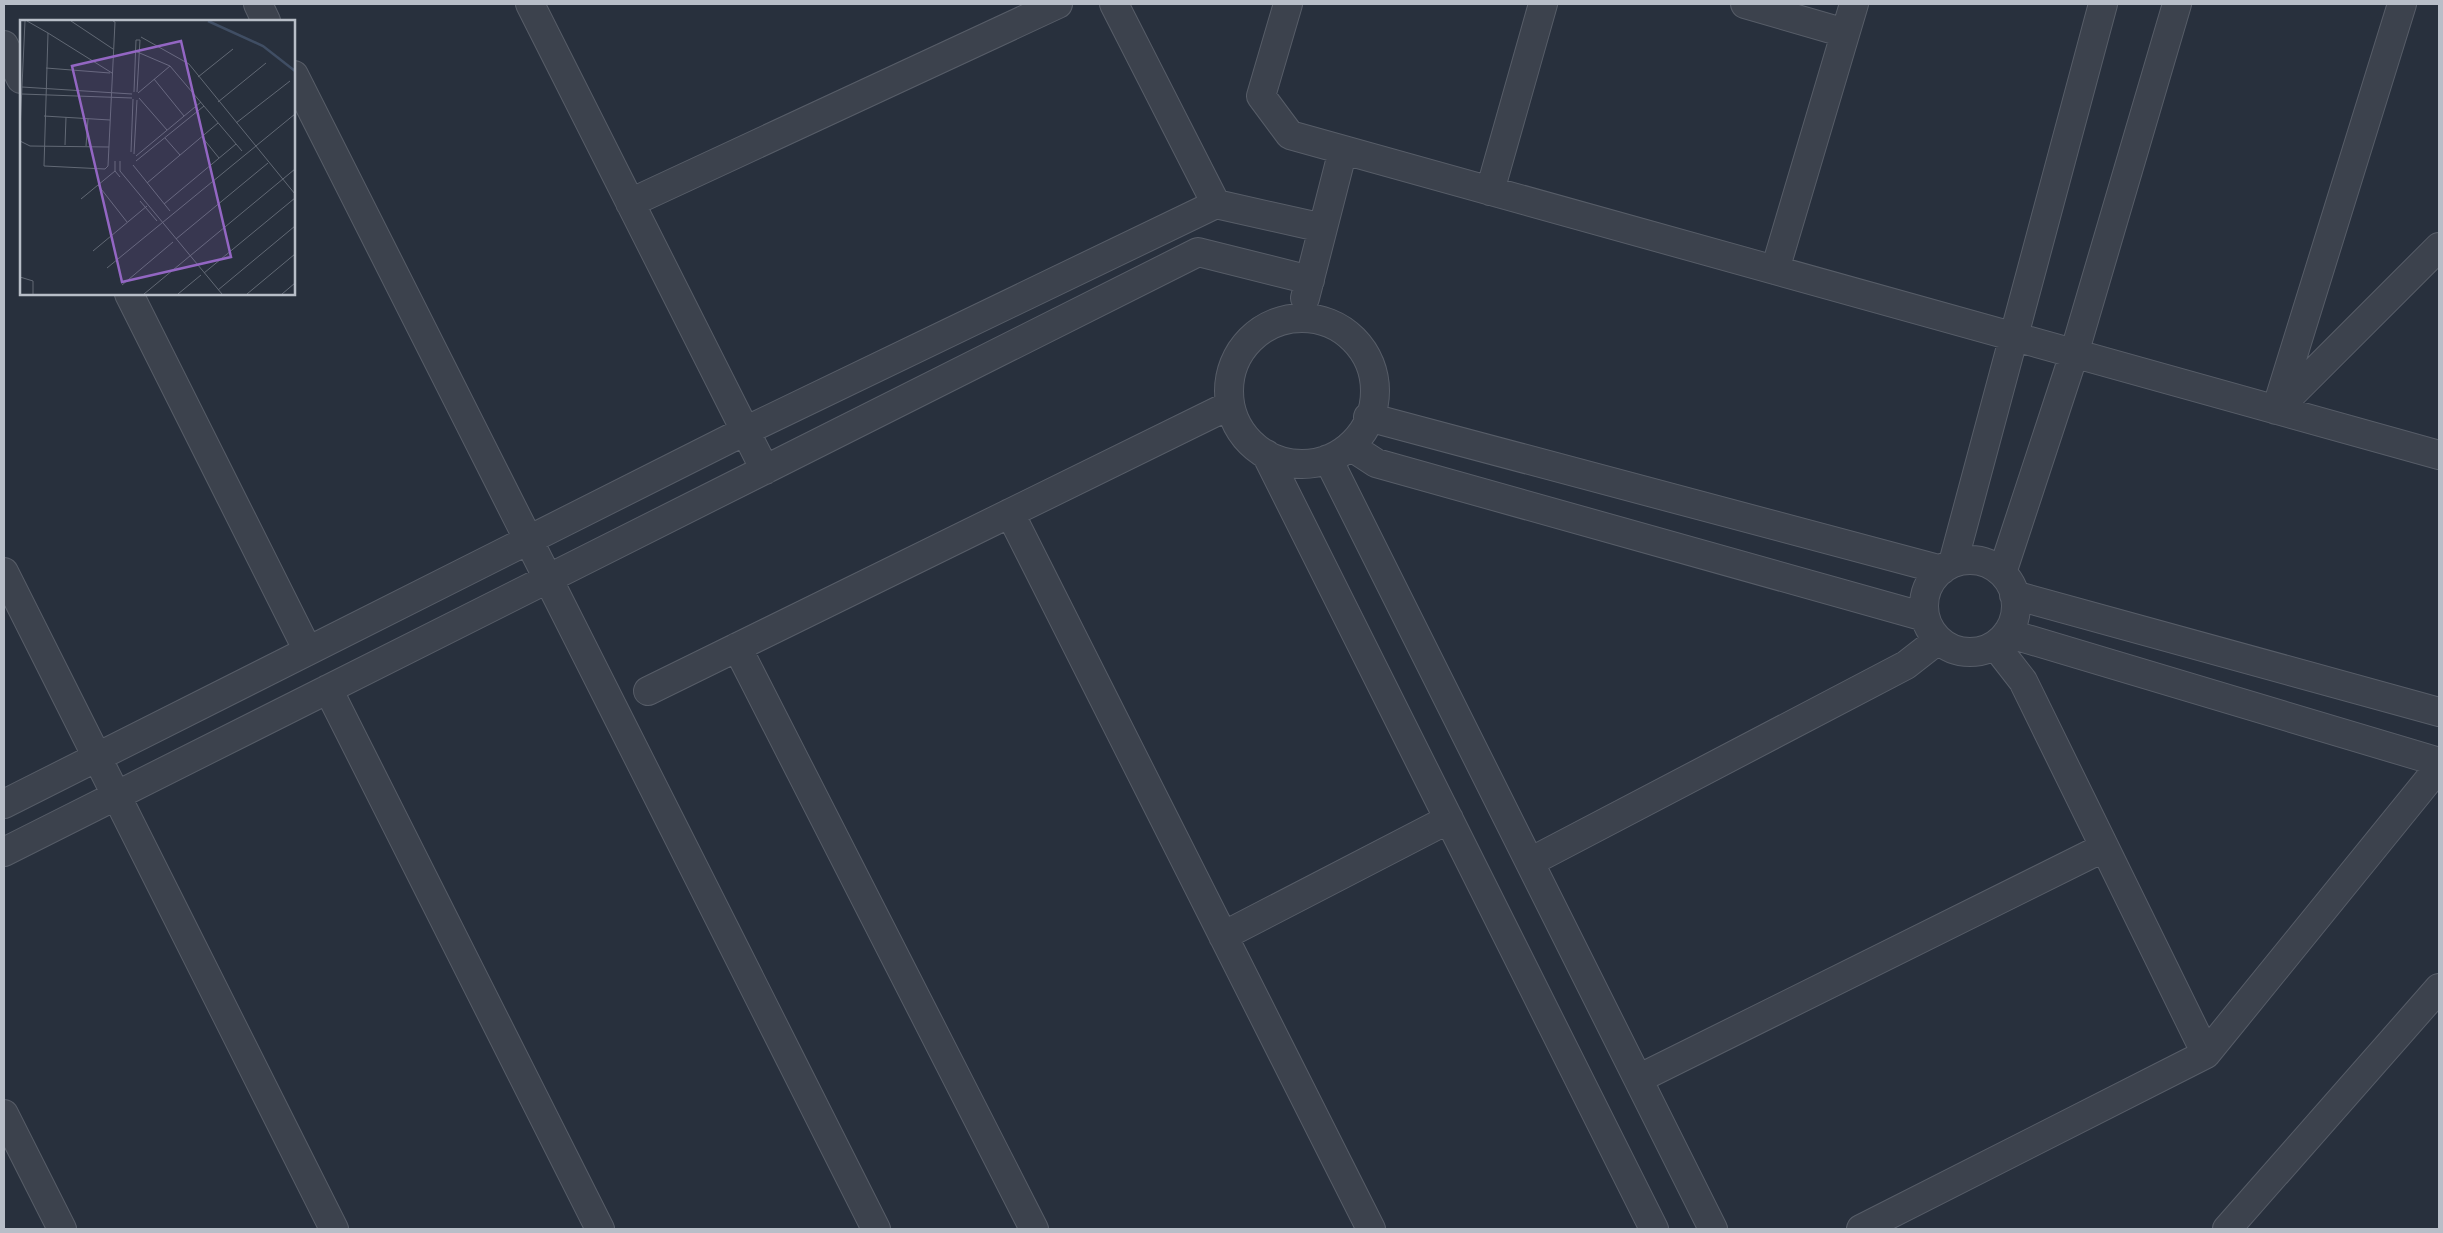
<svg xmlns="http://www.w3.org/2000/svg" width="2443" height="1233" font-family="'Archivo Narrow',sans-serif">
<style>
.lines{fill:none;stroke-linecap:round;stroke-linejoin:round}
.minor-casing{stroke:#575d68;stroke-width:30}
.minor{stroke:#3c424d;stroke-width:28}
.inset-river{fill:none;stroke:#404e64;stroke-width:2.5}
.inset-road{fill:none;stroke:#626975;stroke-width:1}
.view{fill:#9366c3;fill-opacity:0.15;stroke:#9366c3;stroke-width:2.5}
.inset-edge{fill:none;stroke:#b8bec8;stroke-width:2.5}
</style>
<rect width="100%" height="100%" fill="#28303d"/>
<g class="lines">
<defs>
<path id="minor" d="M258,4L266,21
M530,4L765,470
M1114,4L1216,204
M1288,4L1261,96L1290,135L2439,455
M1745,4L1845,33
M4,45L21,79
M294,75L876,1229
M1490,191L1543,4
M630,203L1058,4
M1775,270L1854,4
M129,294L308,651
M1305,298L1343,150
M1229 391a73 73 0 1 1 146 0a73 73 0 1 1-146 0Z
M2279,407L2439,247
M2276,410L2402,4
M1368,417L1942,570
M1350,446L1376,463L1925,617
M1266,454L1654,1229
M1328,459L1713,1229
M1010,513L1371,1229
M1924 606a46 46 0 1 1 92 0a46 46 0 1 1-92 0Z
M1953,563L2103,4
M4,572L334,1229
M2002,573L2074,354L2177,4
M2014,595L2439,712
M2007,633L2439,762
M1995,645L2023,681L2206,1054
M737,647L1034,1229
M328,689L600,1229
M648,691L1230,405
M4,804L745,431L1216,204L1323,228
M4,852L1198,252L1310,280
M1530,862L1906,665L1938,640
M1223,936L1449,819
M1638,1079L2103,848
M4,1114L62,1229
M1861,1229L2206,1054L2439,767
M2227,1229L2439,988"/>
</defs>
<use href="#minor" class="minor-casing"/>
<use href="#minor" class="minor"/>
</g>
<g transform="translate(20 20)">
<rect width="275" height="275" fill="#28303d"/>
<path class="inset-river" d="M188,1L243,26L275,51"/>
<path class="inset-road" d="M7,1L28,13M51,1L93,29M121,17L169,44L275,174M115,31L150,46L222,131M26,48L90,53M92,53L28,13L24,146L85,149L88,146L95,2L93,1M178,57L213,29M134,59L164,96M2,67L112,74M114,72L116,20H120L117,72M118,73L150,46M2,74L112,78M119,78L147,110M198,82L246,43M24,96L90,100M216,103L270,61M0,110L5,1M182,117L199,138M145,118L160,135M0,121L10,126L89,127M45,125L46,97M66,126L68,99M111,132L113,79M114,134L117,80M116,136L181,82M95,141V151L100,157M100,141V151L202,274M116,141L184,86M113,145L150,191M127,163L198,103M78,165L107,202M61,179L95,151M120,181L137,201M144,184L216,124M156,219L248,143M73,231L127,186M87,248L275,94M184,253L275,178M0,257L13,261V274M102,265L153,222M198,270L275,206M124,274L275,149M158,274L181,255M227,274L275,234M262,274L275,263"/>
<path class="view" d="M161,21L211,237L102,262L52,46Z"/>
<rect width="275" height="275" class="inset-edge"/>
</g>
<rect width="2443" height="1233" fill="none" stroke="#b8bec8" stroke-width="10"/>
</svg>
